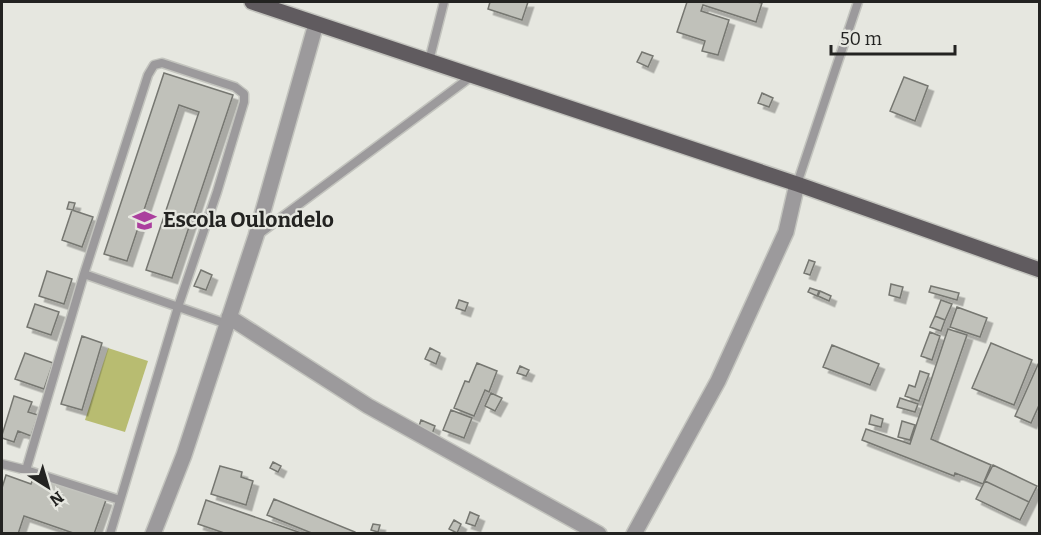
<svg xmlns="http://www.w3.org/2000/svg" width="1041" height="535" font-family="Bitter,serif">
<style>
.park{fill:#b8bc71}
.building{fill:#c0c1ba;stroke:#767771;stroke-width:1.5;filter:url(#shadow)}
.lines{fill:none;stroke-linecap:round;stroke-linejoin:round}
.lane-casing{stroke:#c3c4be;stroke-width:11}
.street-casing{stroke:#c3c4be;stroke-width:18}
.primary-casing{stroke:#c3c4be;stroke-width:18}
.lane{stroke:#9c9a9c;stroke-width:8}
.street{stroke:#9c9a9c;stroke-width:15}
.primary{stroke:#605b5f;stroke-width:15}
.labels{text-anchor:middle;dominant-baseline:central;stroke-width:4.5;stroke-linejoin:round;paint-order:stroke}
.poi-label{font-size:21px;font-weight:bold;fill:#232321;stroke:#e6e7e0;text-anchor:start}
</style>
<defs>
<filter id="shadow"><feDropShadow dx="5.5" dy="5.5" stdDeviation="0" flood-color="#0004"/></filter>
</defs>
<rect width="100%" height="100%" fill="#e6e7e0"/>
<path class="park" d="M108,348L148,361L125,432L85,420Z"/>
<path class="building" d="M490,2H528L522,20L488,9Z
M687,2H757L762,3L756,22L703,5L701,11L729,20L718,55L702,51L705,41L677,32Z
M642,52L653,56L648,67L637,62Z
M164,73L233,95L172,278L146,270L199,112L179,105L127,261L104,254Z
M904,77L928,86L915,121L890,111Z
M762,93L773,98L769,107L758,103Z
M69,202L75,203L73,210L67,209Z
M72,210L93,217L82,247L62,240Z
M809,260L815,262L810,275L804,273Z
M201,270L212,275L206,290L194,286Z
M47,271L72,279L64,304L39,296Z
M891,284L903,287L900,298L889,295Z
M931,286L959,293L957,300L929,292Z
M810,288L819,291L817,296L808,292Z
M820,291L831,296L829,301L818,296Z
M459,300L468,303L465,311L456,308Z
M941,300L952,304L945,320L935,316Z
M35,304L59,312L51,335L27,327Z
M957,307L987,318L980,337L950,327Z
M935,316L945,320L941,331L930,327Z
M948,329L967,335L931,439L991,465L983,484L955,473L954,476L862,440L866,429L910,444Z
M930,332L940,336L932,360L921,356Z
M82,336L102,343L82,410L61,404Z
M991,343L1032,360L1014,405L972,388Z
M832,345L879,364L870,385L823,367Z
M430,348L440,353L436,364L425,359Z
M25,353L53,363L44,389L15,379Z
M1040,360V403L1031,423L1015,416Z
M477,363L497,371L489,392L485,390L474,416L454,408L465,381L469,382Z
M520,366L529,370L526,376L517,373Z
M920,371L929,374L919,401L905,396L909,385L915,387Z
M491,393L502,398L495,411L485,406Z
M14,396L32,402L28,412L38,415L31,436L18,431L14,442L2,438V435Z
M900,398L918,404L915,412L897,407Z
M451,410L472,418L464,438L443,430Z
M871,415L883,419L881,427L869,424Z
M421,420L435,426L432,434L418,429Z
M902,421L915,425L910,440L898,437Z
M273,462L281,466L278,472L270,468Z
M993,465L1037,486L1029,502L985,481Z
M220,466L242,472L241,477L253,481L246,505L211,494Z
M6,475L31,484L34,476L106,500L94,534H76L24,516L18,534H2V488Z
M985,481L1029,502L1020,520L976,499Z
M274,499L355,532V534H314L267,515Z
M206,500L301,533L227,534L198,524Z
M470,512L479,516L475,526L466,523Z
M454,520L461,524L457,533L449,529Z
M373,524L380,525L378,532L371,530Z"/>
<g class="lines">
<defs>
<path id="lane" d="M429,61L444,2
M797,184L858,2
M259,234L472,76
M84,274L227,324
M2,464L26,470L120,500
M26,470L84,274L148,75L154,65L162,63L235,87L244,94V102L217,192L178,307L110,534"/>
<path id="street" d="M229,317L368,406L599,534
M153,534L184,455L256,236L316,24
M634,534L718,381L786,232L797,184"/>
<path id="primary" d="M252,2L797,184L1040,270"/>
</defs>
<use href="#lane" class="lane-casing"/>
<use href="#street" class="street-casing"/>
<use href="#primary" class="primary-casing"/>
<use href="#lane" class="lane"/>
<use href="#street" class="street"/>
<use href="#primary" class="primary"/>
</g>
<defs>
<symbol id="school-bare" viewBox="-9 -9 18 18"><path d="M0-5L7-2L0 1L-7-2ZM-4 1L0 2.5L4 1V4Q0 6-4 4Z" fill="#ab3f9e" stroke="#e6e7e0" stroke-width="2.5" paint-order="stroke"/></symbol>
</defs>
<g fill-rule="evenodd">
<use href="#school-bare" x="128" y="204" width="33" height="33"/>
</g>
<g class="labels">
<g class="poi-label">
<text x="163" y="220">Escola Oulondelo</text>
</g>
</g>
<rect width="1041" height="535" fill="none" stroke="#232321" stroke-width="6"/>
<g transform="translate(48 487) rotate(143)" stroke="#e6e7e0" stroke-width="4.5" paint-order="stroke">
<path d="M0-4.5L10 22L0 15L-10 22Z" fill="#232321"/>
<text y="-9" font-size="16" font-weight="bold" text-anchor="middle" fill="#232321">N</text>
</g>
<path d="M831 45v9h124v-9" fill="none" stroke="#232321" stroke-width="3"/>
<text x="840" y="45" font-size="18" fill="#232321" stroke="#e6e7e0" stroke-width="4.5" paint-order="stroke">50 m</text>
</svg>
